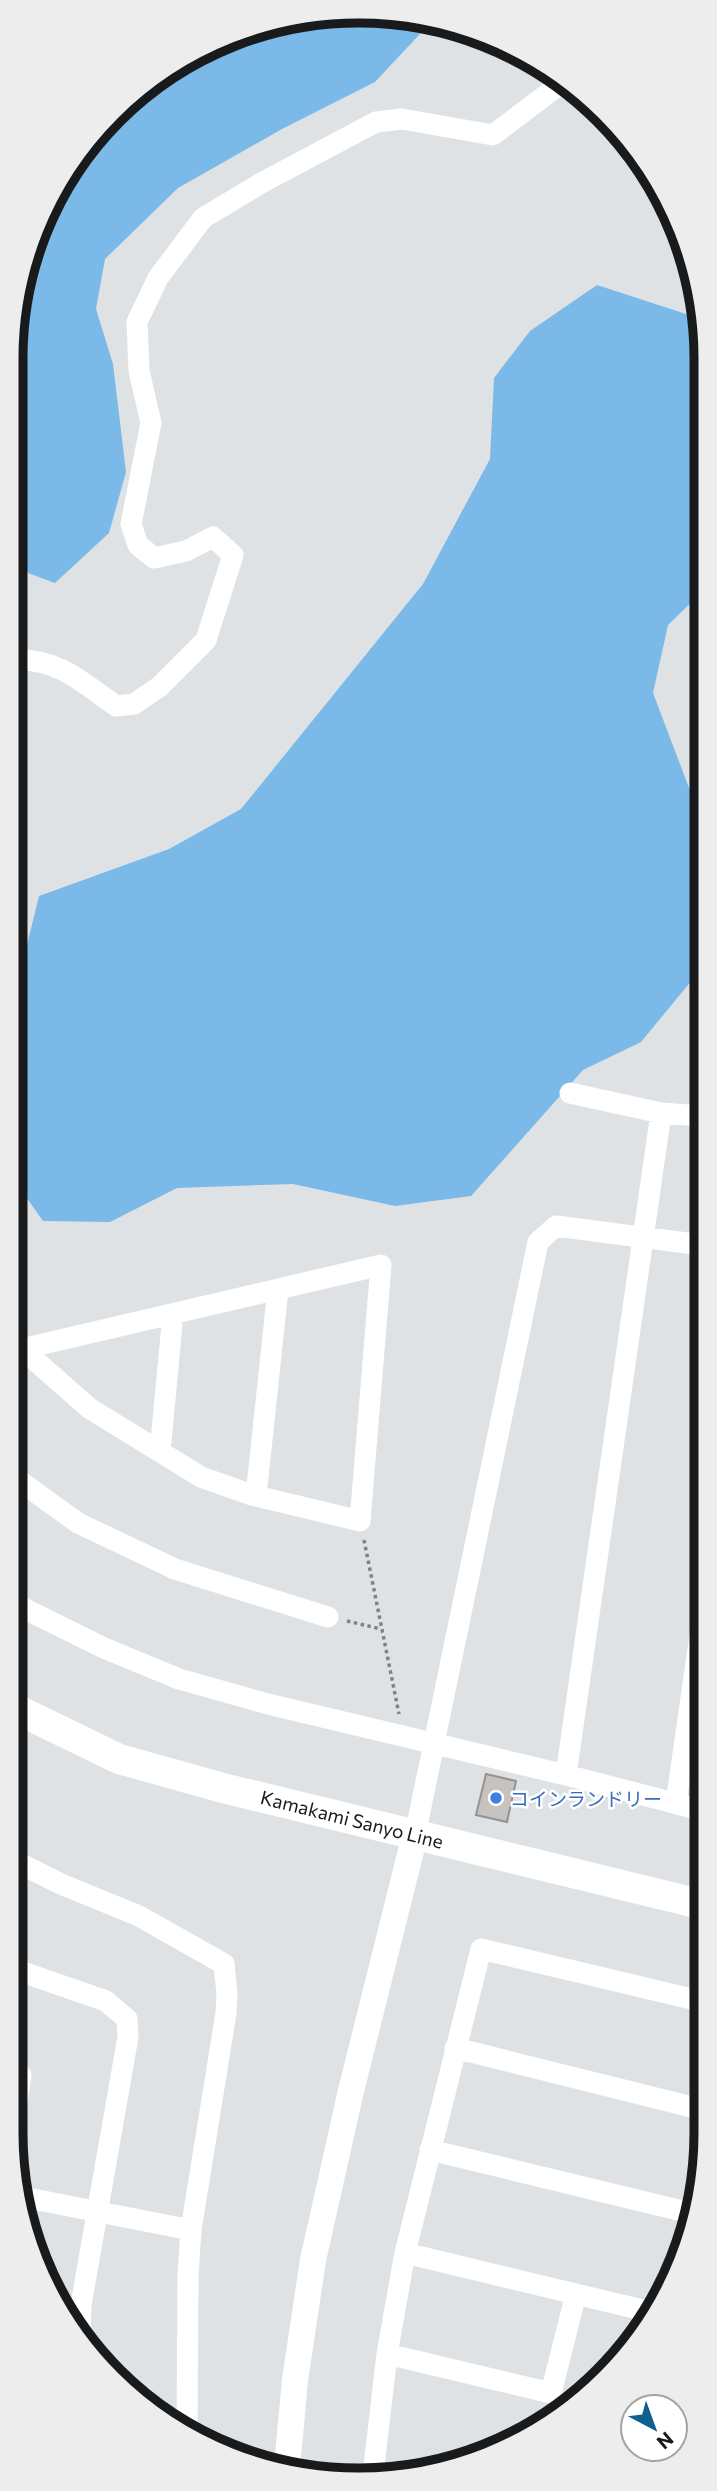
<svg xmlns="http://www.w3.org/2000/svg" width="717" height="2491" font-family="Commissioner,'Noto Sans JP',sans-serif">
<style>
.forest{fill:#7ab9e8}
.building{fill:#c5c2bf;stroke:#95928f;stroke-width:2}
.lines{fill:none;stroke-linecap:round;stroke-linejoin:round}
.path{stroke:#808284;stroke-width:3.5;stroke-dasharray:3.5 3.5;stroke-linecap:butt}
.minor{stroke:#fff;stroke-width:21}
.tertiary{stroke:#fff;stroke-width:26}
.secondary{stroke:#fff;stroke-width:30}
.shop-dot{fill:#3f7fe0;stroke:#fff;stroke-width:2.5}
.labels{text-anchor:middle;dominant-baseline:central;stroke-width:5;stroke-linejoin:round;paint-order:stroke}
.shop-label{font-size:19px;fill:#366cbe;stroke:#fff;text-anchor:start}
.street-label{font-size:19px;fill:#191a1b;stroke:#fff}
.rim{fill:none;stroke:#191a1b;stroke-width:9}
</style>
<rect width="100%" height="100%" fill="#dfe2e5"/>
<path class="forest" d="M290,17H426L433,20L375,82L282,129L178,188L105,259L96,309L113,364L126,472L109,533L55,583L28,573L16,544L17,291L69,165L165,69Z
M597,285L686,314L704,331L703,591L668,625L653,693L694,801L703,832L702,968L641,1042L583,1070L471,1196L395,1206L293,1184L177,1188L110,1222L43,1221L14,1180L15,994L39,896L169,849L241,809L423,584L490,459L494,378L530,331Z"/>
<path class="building" d="M486,1774L516,1781L507,1822L476,1815Z"/>
<g class="lines">
<path class="path" d="M364,1540L399,1714
M347,1621L381,1629"/>
<path class="minor" d="M16,660C58,658 83,683 116,706L134,704L159,687L206,640L233,555L213,537L186,551L154,558L138,545L131,524L151,423L139,371L137,322L158,278L203,218L263,182L376,122L402,119L493,135L563,82
M570,1093L661,1113L702,1116
M13,1351L381,1265L360,1521L252,1495L201,1477L89,1408L22,1349
M160,1452L173,1314
M13,1476L78,1523L175,1569L328,1617
M256,1496L278,1289
M12,1600L27,1610L104,1648L179,1679L268,1704L566,1775L701,1810
M566,1775L661,1113
M676,1803L701,1628
M415,1835L538,1242L556,1226L702,1245
M11,1859L61,1884L139,1916L224,1964L227,1994L226,2013L191,2230L188,2274L187,2431
M11,1968L106,2001L127,2019L128,2037L81,2305L80,2335
M455,2048L700,2109
M11,2071L21,2075L12,2139
M430,2150L695,2214
M23,2197L191,2230
M405,2253L655,2313
M387,2354L551,2393L576,2294
M373,2475L387,2354L405,2253L481,1949L700,2001"/>
<path class="tertiary" d="M287,2467L295,2380L313,2260L350,2095L415,1835"/>
<path class="secondary" d="M12,1707L119,1759L223,1788L700,1904"/>
</g>
<circle class="shop-dot" cx="496" cy="1798" r="7"/>
<g class="labels">
<g class="shop-label">
<text x="510" y="1798">コインランドリー</text>
</g>
<g class="street-label">
<text transform="translate(352 1819) rotate(14)">Kamakami Sanyo Line</text>
</g>
</g>
<path d="M0 0H717V2491H0ZM358 23H359A335 335 0 0 1 694 358V2133A335 335 0 0 1 359 2468H358A335 335 0 0 1 23 2133V358A335 335 0 0 1 358 23Z" fill="#ededed" fill-rule="evenodd"/>
<path class="rim" d="M358 23H359A335 335 0 0 1 694 358V2133A335 335 0 0 1 359 2468H358A335 335 0 0 1 23 2133V358A335 335 0 0 1 358 23Z"/>
<g transform="translate(654 2428) rotate(139)"><circle r="33" fill="#ffffff" stroke="#a3a3a4" stroke-width="2"/>
<path d="M0-5L12 26L0 18L-12 26Z" fill="#105f91"/>
<text y="-10" font-size="19" font-weight="bold" text-anchor="middle" fill="#191a1b">N</text>
</g>
</svg>
